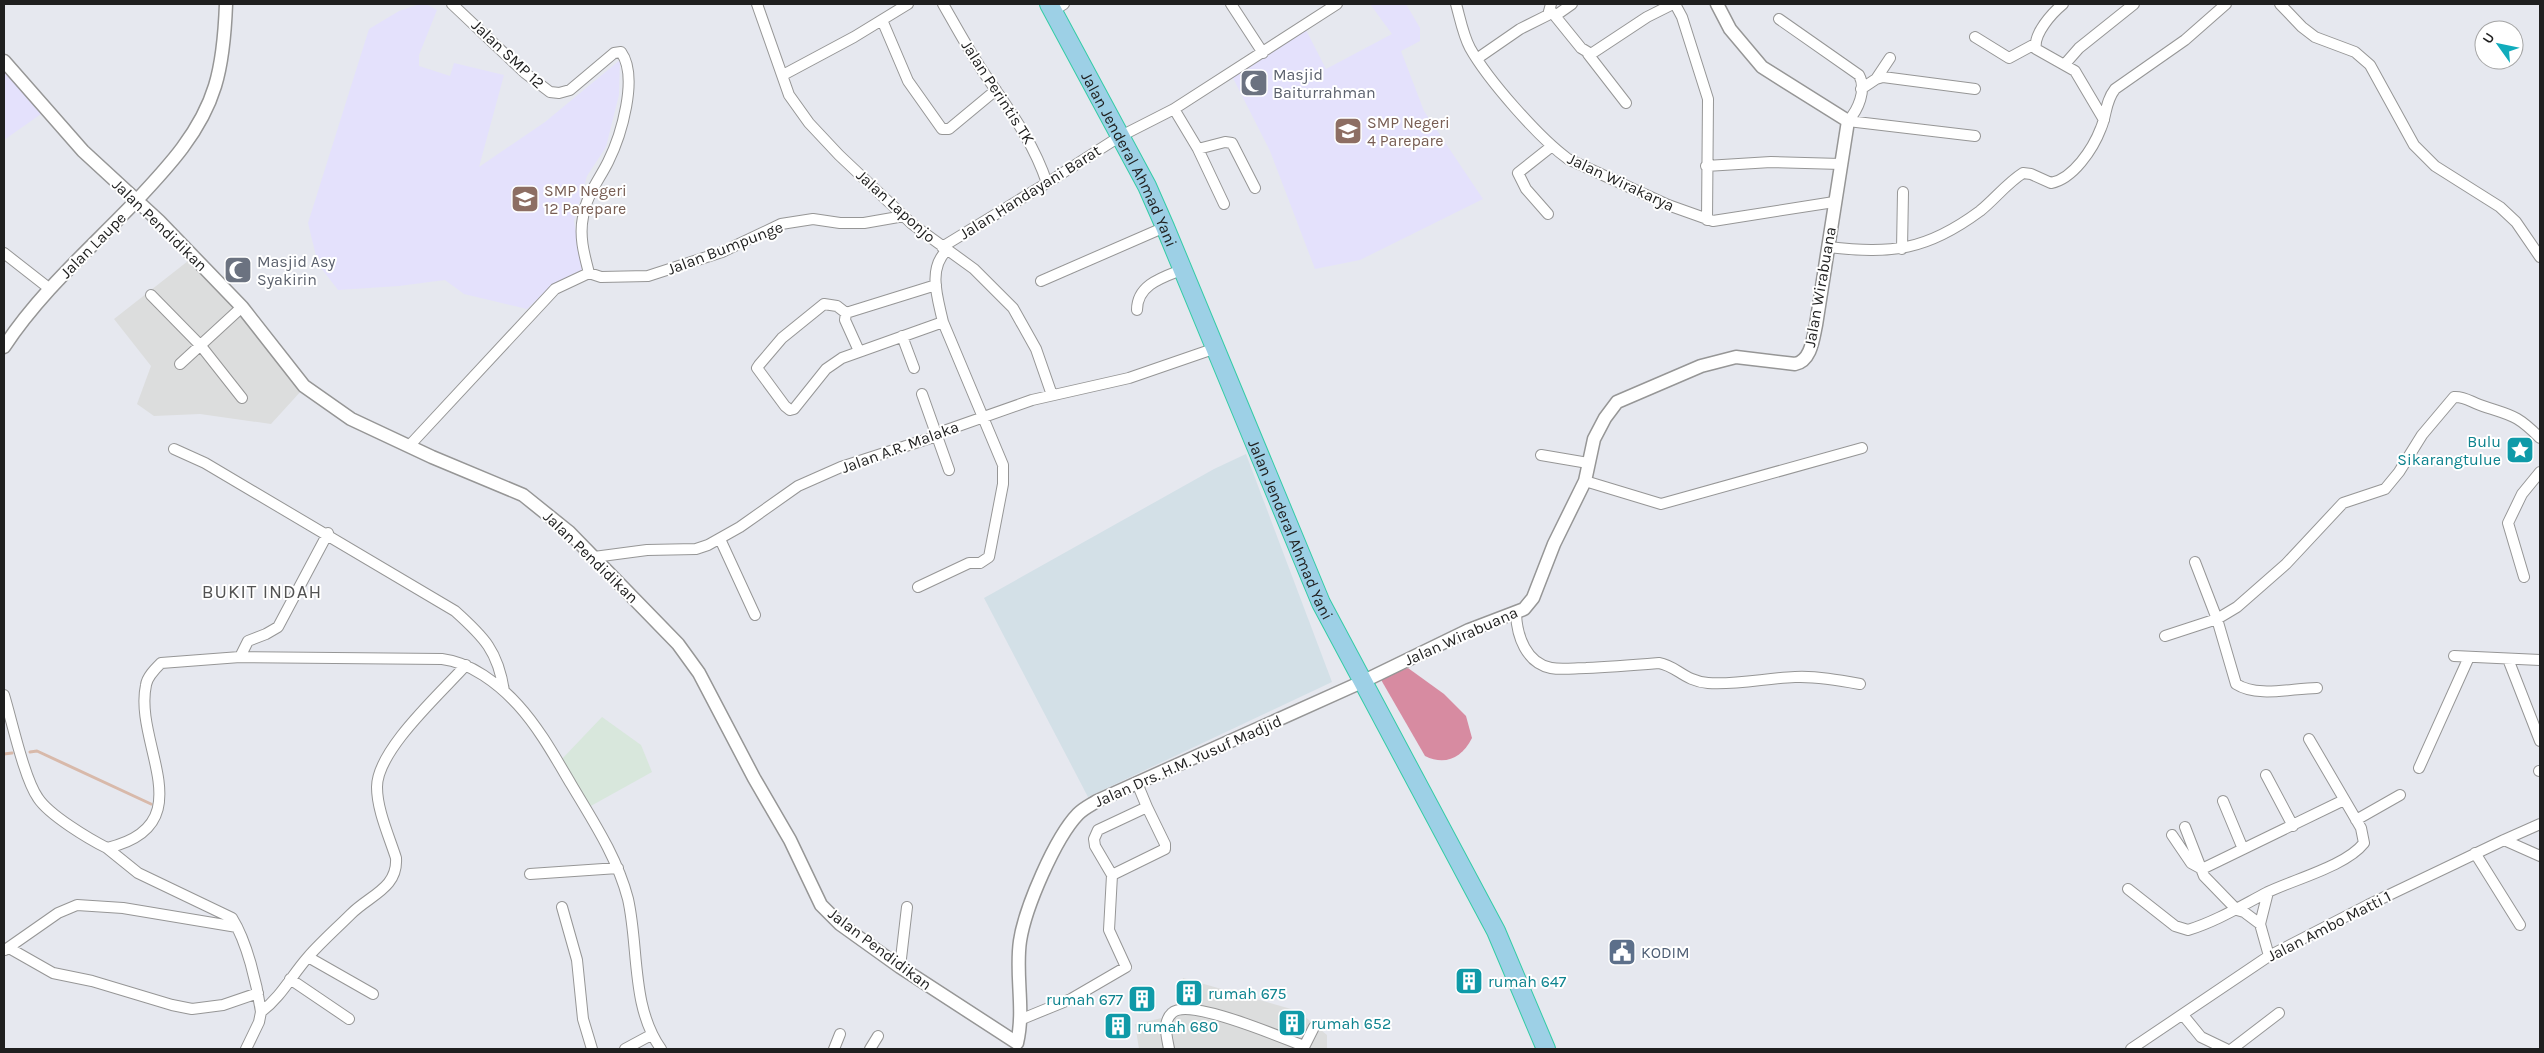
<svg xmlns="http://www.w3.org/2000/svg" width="2544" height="1053" font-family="Karla,sans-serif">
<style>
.residential{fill:#dcdddd}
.industrial{fill:#d8e7dc}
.education{fill:#e4e1fc}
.military{fill:#d3e0e7}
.pitch{fill:#d78ba1}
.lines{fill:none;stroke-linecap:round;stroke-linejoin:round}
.stream{stroke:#d8b9aa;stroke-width:3}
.minor-casing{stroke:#969696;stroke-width:12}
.tertiary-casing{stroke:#969696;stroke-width:15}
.trunk-casing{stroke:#34cca6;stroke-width:20}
.minor{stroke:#fff;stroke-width:10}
.tertiary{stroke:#fff;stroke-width:12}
.trunk{stroke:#9dd0e6;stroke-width:18}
.labels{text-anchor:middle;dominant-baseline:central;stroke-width:4;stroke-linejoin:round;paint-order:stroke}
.street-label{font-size:16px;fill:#1f1f1f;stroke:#fff}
.worship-label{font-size:16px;fill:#5b616d;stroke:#fff;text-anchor:start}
.education-label{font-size:16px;fill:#785e54;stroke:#fff;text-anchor:start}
.culture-label{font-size:16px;fill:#0d838f;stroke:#fff;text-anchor:start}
.service-label{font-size:16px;fill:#4e5e75;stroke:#fff;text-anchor:start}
.quarter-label{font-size:19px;letter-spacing:1px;fill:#525252;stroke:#fff}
</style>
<rect width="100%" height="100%" fill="#e6e8ef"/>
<path class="residential" d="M188,261L249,321L302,390L271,424L200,414L154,416L137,404L151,366L114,319Z
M1183,978L1298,1011L1327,1035V1049H1139L1135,1024L1162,1018L1176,1004Z"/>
<path class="industrial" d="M602,717L641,745L652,772L589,807L562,759Z"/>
<path class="education" d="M420,4H426L437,10L419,55V66L450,76L454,63L504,75L479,167L545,122L620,60L619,95L606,147L587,176L574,221L582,270L550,287L527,309L464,294L445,280L399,286L338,290L318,264L308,223L369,29L399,11Z
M1370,4H1406L1420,28V41L1401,51L1424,111L1483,199L1360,260L1315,269L1270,151L1232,76L1306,30L1326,69L1392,34Z
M4,68L41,114L4,140Z"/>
<path class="military" d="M1246,454L1332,682L1088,797L984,598L1214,469Z"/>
<path class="pitch" d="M1408,668L1444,694L1466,716L1472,738C1462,758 1445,766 1425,756L1380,678Z"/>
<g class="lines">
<path class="stream" d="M30,752L37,751L151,804
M4,754L12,753"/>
<defs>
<path id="minor" d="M452,4L525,73L550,92L559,93L570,90L614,53L621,52C639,77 621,136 608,162C599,180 586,196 583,217C579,236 584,254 589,273
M757,4L789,95L809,123L839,155L912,224L974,269L1013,308L1036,349L1052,395
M943,4C955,25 967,47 980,67C1006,106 1032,138 1047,183
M1231,4L1263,53
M1456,4C1460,18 1463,35 1470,48C1488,80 1539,138 1568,159L1668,205L1713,221L1834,202
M1675,4L1682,17L1708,99L1707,220
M2063,4C2052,13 2033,34 2036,49L2075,71L2104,120
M2280,4L2302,27L2315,37L2355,52L2370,65L2414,145L2435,166L2500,207L2516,222L2540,257
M1053,11L1064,4
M1551,11L1581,48L1591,54L1647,17L1673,4
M1555,16L1572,4
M1779,19L1859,75C1867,90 1858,110 1848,121L1975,136
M882,20L908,81L942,129H949L996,90
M1975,37L2009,58L2035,44
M1588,54L1626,103
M1478,58L1520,29L1548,15L1551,4
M2065,64L2079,48L2134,4
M783,75L854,37L908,4
M1876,79L1890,58
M1861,89L1876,79L1883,77L1975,89
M1174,109L1198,149L1224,204
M1198,149L1225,142L1232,143L1255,188
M1706,166L1771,162L1841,164
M1548,214L1526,189L1518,173L1552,146
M942,247L1047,183L1119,137L1174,109L1337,4
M1828,247C1892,254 1926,251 1980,211C1995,199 2007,183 2023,173L2031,174L2051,183C2073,179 2093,149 2101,128C2107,114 2105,102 2115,89L2185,40L2226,4
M1902,249L1903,192
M4,253L50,289
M1041,281L1165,227
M151,295L201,346L242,398
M1137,310C1137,284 1164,277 1184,269
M846,313L837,306L824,304L782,338L759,365L757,368L785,406L790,410L794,409L826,369L842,358L943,322L1003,465V484L989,557L980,563H969L918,587
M943,322C938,299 927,269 947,250
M902,336L914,368
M859,351L845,320L846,313L936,285
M180,364L242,307
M922,394L949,470
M409,446L555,289L589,273L601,277L648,276L722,252L781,224L813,219L840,223H864L904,216
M174,449L205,463L455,611C484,637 498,651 504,691
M1541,455L1588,463
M1585,481L1661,504L1862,448
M720,539L755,615
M594,557L647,550L696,549L708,545L740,527L798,486L841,467L937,436L944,431L1032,400L1129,378L1216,348
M2195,562L2217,619L2236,684C2258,698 2292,688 2317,688
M2524,577L2508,523L2522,494L2540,472
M1516,614C1517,636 1526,663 1551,668C1562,670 1575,668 1586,668C1610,667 1635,665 1659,663C1677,666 1684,681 1708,683C1738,685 1766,678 1795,677C1817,676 1839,680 1860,684
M2165,636L2217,619L2237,607L2286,564L2343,503L2385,489L2399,472L2422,435L2454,397C2464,396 2471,402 2480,405C2511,416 2515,413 2540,438
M2454,656L2540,660
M240,657L248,641L266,634L278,627L328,533
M2508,659L2540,741
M4,695C12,721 24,778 38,798C49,815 89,839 107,848C205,825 133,744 146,685C147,677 155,669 161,663L240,657L442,659C470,662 499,684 518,705C539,728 555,757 571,784C593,821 617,857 628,899C639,948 631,1007 661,1049
M2419,768L2469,657
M2539,771H2540
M2266,775L2293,826
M2223,801L2243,849
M2356,820L2400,795
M2185,827L2204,876L2237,910L2244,912L2260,924
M2172,835L2191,863L2202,869L2344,800
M2504,840L2540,856
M107,848L138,873L232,918C247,942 257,984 261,1012L259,1022L246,1049
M2475,853L2520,925
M530,874L618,868
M1112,875L1165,849V844L1147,807
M2128,889L2175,926L2188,930C2217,921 2241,906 2268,892C2295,879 2346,866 2364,843L2361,828L2309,739
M2268,892L2260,924L2269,956
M562,907L577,960L583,1019L592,1049
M9,948L53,973L92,981L172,1005L192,1009L223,1005L258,993
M5,950L58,913L77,905L123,908L237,927
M308,957L373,994
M900,967L907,907
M290,979L349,1019
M261,1012C281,997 292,975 308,957C321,942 337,928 351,914C370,895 398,888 396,858C389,836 377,810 377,787C377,750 441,693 466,665
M2183,1015L2201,1037L2226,1049
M1022,1019L1071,999L1126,967L1109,930L1112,875L1095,846L1094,839L1098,830L1147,807L1137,783
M625,1049L651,1035
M834,1049L840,1034
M870,1049L878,1036
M1169,1049C1167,1037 1162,1022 1172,1013C1189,997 1282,1038 1304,1046
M1303,1049L1314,1027
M2131,1049L2269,956L2368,905L2504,840L2540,824
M2232,1049L2279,1013"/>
<path id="tertiary" d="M4,61L83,151L159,221L242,307L304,386L351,419L432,457L523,495L569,532L678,644L699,673L754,778L790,840L821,905L840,924L900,967L1017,1043C1025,1009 1015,975 1020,941C1025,908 1055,838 1078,814C1084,808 1091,805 1097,801L1364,681L1469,630L1524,609L1533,598L1554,544L1585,481L1594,439L1605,418L1617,402L1701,366L1736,357L1795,364C1811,361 1813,339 1816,325L1848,121L1762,67L1730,29L1717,4
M4,347C40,292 91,248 136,201C168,167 201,132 215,86C223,60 225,31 226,4"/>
<g id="trunk">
<path id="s1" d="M1049,4L1147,186L1165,227L1321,603L1496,931L1546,1049"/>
</g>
</defs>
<use href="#minor" class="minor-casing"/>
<use href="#tertiary" class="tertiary-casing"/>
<use href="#trunk" class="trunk-casing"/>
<use href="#minor" class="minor"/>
<use href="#tertiary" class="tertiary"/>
<use href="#trunk" class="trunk"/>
</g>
<defs>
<symbol id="mosque-square" viewBox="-11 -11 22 22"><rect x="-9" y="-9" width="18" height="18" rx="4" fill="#6b7280" stroke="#fff"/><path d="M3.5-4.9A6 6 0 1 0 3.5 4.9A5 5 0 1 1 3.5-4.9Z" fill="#fff"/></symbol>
<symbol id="school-square" viewBox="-11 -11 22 22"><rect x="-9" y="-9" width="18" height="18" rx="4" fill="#8d6e63" stroke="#fff"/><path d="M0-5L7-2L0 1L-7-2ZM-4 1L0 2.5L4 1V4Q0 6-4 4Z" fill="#fff"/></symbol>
<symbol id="sight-square" viewBox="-11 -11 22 22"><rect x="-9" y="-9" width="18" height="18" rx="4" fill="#0f9aa8" stroke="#fff"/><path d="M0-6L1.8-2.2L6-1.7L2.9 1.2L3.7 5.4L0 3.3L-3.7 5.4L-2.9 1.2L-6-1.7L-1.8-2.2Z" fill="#fff"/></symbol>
<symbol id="civic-square" viewBox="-11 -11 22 22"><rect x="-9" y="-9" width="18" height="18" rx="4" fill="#5c6f8a" stroke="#fff"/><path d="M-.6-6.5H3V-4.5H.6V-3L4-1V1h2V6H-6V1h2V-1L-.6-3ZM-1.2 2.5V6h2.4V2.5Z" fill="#fff"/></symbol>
<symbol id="building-square" viewBox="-11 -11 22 22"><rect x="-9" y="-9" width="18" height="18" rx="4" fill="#0f9aa8" stroke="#fff"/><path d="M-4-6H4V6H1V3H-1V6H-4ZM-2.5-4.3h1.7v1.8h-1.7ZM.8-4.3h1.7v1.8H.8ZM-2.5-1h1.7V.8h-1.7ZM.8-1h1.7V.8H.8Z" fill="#fff"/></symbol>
</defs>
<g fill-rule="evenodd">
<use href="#mosque-square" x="1238" y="67" width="32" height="32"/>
<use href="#school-square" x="1332" y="115" width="32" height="32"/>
<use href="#school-square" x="509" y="183" width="32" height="32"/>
<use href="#mosque-square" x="222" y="254" width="32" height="32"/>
<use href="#sight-square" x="2504" y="434" width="32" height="32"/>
<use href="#civic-square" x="1606" y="936" width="32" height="32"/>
<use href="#building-square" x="1453" y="965" width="32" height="32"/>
<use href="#building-square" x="1173" y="977" width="32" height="32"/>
<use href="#building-square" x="1126" y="983" width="32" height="32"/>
<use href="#building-square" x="1276" y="1007" width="32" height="32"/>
<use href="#building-square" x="1102" y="1010" width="32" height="32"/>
</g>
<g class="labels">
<g class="street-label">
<text transform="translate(508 54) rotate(43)">Jalan SMP 12</text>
<text transform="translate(998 92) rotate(57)">Jalan Perintis TK</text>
<text stroke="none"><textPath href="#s1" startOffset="175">Jalan Jenderal Ahmad Yani</textPath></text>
<text transform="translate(1621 182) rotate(25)">Jalan Wirakarya</text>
<text transform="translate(1030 192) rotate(-32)">Jalan Handayani Barat</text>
<text transform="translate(896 206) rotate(42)">Jalan Laponjo</text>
<text transform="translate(160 225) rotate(44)">Jalan Pendidikan</text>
<text transform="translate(93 245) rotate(-45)">Jalan Laupe</text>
<text transform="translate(725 248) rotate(-21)">Jalan Bumpunge</text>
<text transform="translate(1820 287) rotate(-80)">Jalan Wirabuana</text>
<text transform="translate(900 447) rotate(-20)">Jalan A.R. Malaka</text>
<text stroke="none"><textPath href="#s1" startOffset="579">Jalan Jenderal Ahmad Yani</textPath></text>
<text transform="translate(591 557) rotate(44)">Jalan Pendidikan</text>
<text transform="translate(1461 636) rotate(-24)">Jalan Wirabuana</text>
<text transform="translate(1188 761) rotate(-24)">Jalan Drs. H.M. Yusuf Madjid</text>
<text transform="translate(2329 926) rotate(-27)">Jalan Ambo Matti 1</text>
<text transform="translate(880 949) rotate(37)">Jalan Pendidikan</text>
</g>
<g class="worship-label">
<text x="1273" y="74">Masjid<tspan x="1273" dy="18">Baiturrahman</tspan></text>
<text x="257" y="261">Masjid Asy<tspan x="257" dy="18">Syakirin</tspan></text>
</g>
<g class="education-label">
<text x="1367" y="122">SMP Negeri<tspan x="1367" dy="18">4 Parepare</tspan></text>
<text x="544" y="190">SMP Negeri<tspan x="544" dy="18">12 Parepare</tspan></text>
</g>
<g class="culture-label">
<text x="2501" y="441" text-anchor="end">Bulu<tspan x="2501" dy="18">Sikarangtulue</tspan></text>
<text x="1488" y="981">rumah 647</text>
<text x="1208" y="993">rumah 675</text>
<text x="1123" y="999" text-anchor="end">rumah 677</text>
<text x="1311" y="1023">rumah 652</text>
<text x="1137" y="1026">rumah 680</text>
</g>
<g class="service-label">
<text x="1641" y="952">KODIM</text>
</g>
<g class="quarter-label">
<text x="262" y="592">BUKIT INDAH</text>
</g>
</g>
<rect width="2544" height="1053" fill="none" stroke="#1f1f1f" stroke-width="10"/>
<g transform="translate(2499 45) rotate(303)"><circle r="24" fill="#ffffff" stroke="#a5a5a5"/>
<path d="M0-4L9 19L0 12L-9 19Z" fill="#11acbc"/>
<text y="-8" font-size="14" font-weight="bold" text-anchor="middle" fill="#1f1f1f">U</text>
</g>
</svg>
